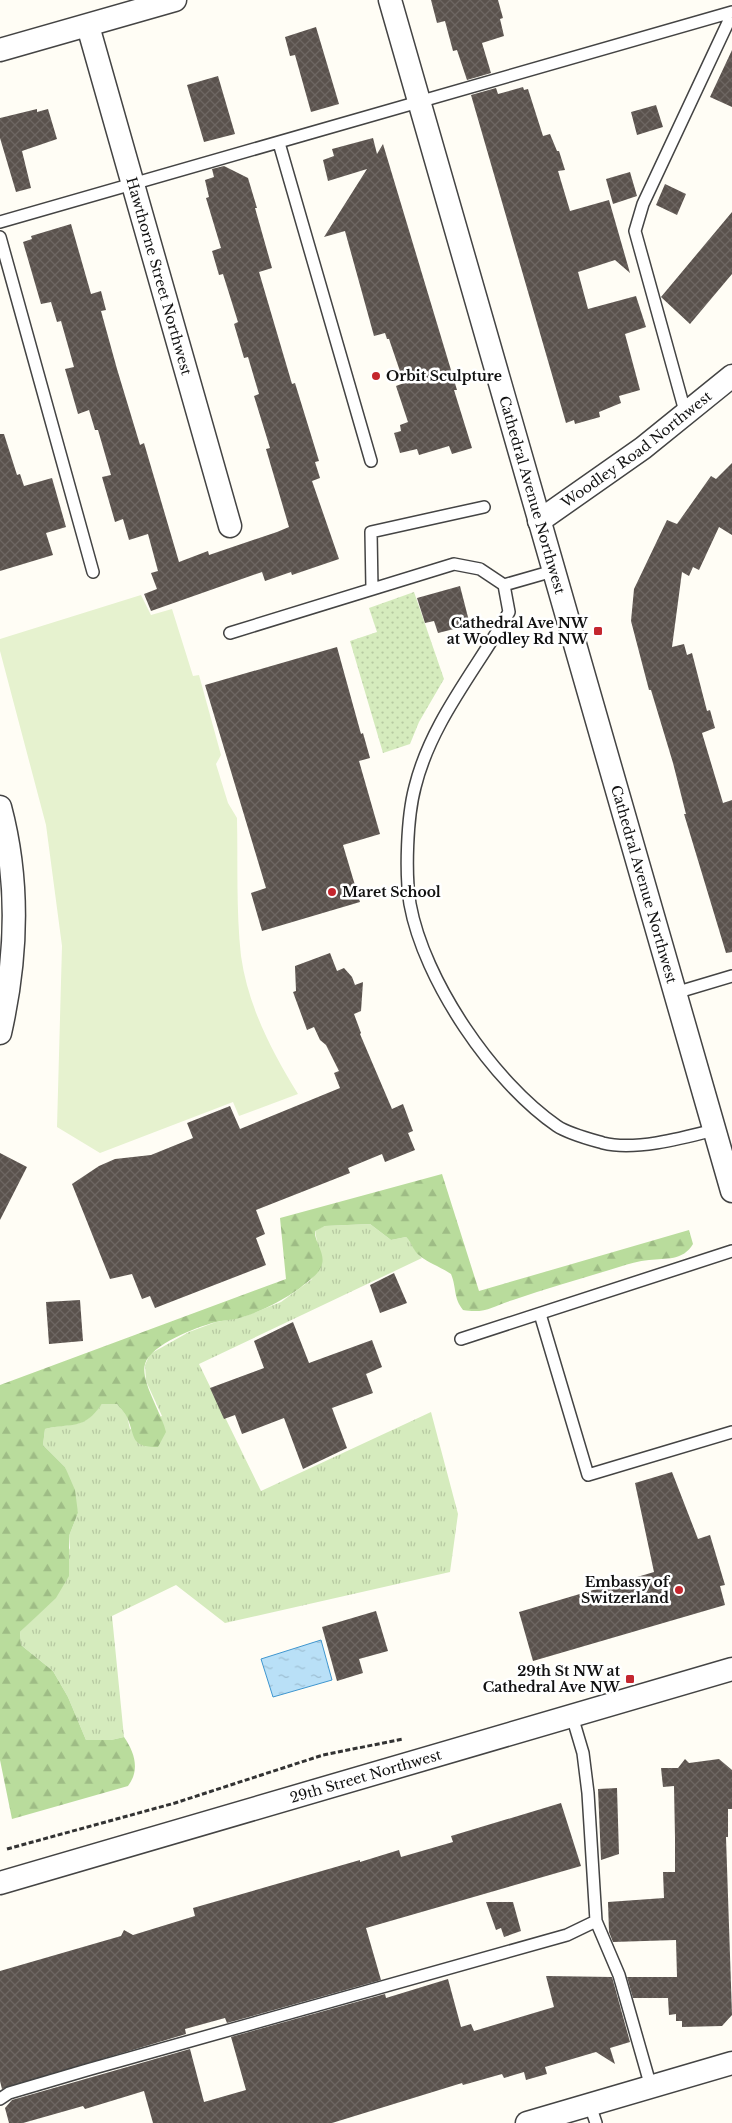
<svg xmlns="http://www.w3.org/2000/svg" width="732" height="2123" font-family="'Libre Baskerville',serif">
<style>
.grass{fill:url(#grass-tufts)}
.forest{fill:url(#forest-firs)}
.park{fill:url(#park-dots)}
.pitch{fill:#e6f2cf}
.water{fill:url(#water-ripples);stroke:#3f96cf}
.building{fill:url(#building-cross-hatch)}
.lines{fill:none;stroke-linecap:round;stroke-linejoin:round}
.lane-casing{stroke:#444;stroke-width:14}
.street-casing{stroke:#444;stroke-width:25}
.path{stroke:#333;stroke-width:3;stroke-dasharray:5 2.5;stroke-linecap:butt}
.lane{stroke:#fff;stroke-width:11}
.street{stroke:#fff;stroke-width:22}
.poi-dot{fill:#c4262e;stroke:#fff;stroke-width:2}
.labels{text-anchor:middle;dominant-baseline:central;stroke-width:5;stroke-linejoin:round;paint-order:stroke}
.street-label{font-size:14px;fill:#111;stroke:#fff}
.poi-label{font-size:14px;font-weight:bold;fill:#111;stroke:#fff;text-anchor:end}
</style>
<defs>
<pattern id="grass-tufts" width="24" height="20" patternUnits="userSpaceOnUse" patternTransform="scale(1.25)"><rect width="24" height="20" fill="#d5ebbd"/><path d="M3 7l-1-3M5 7V3M7 7l1-3M15 17l-1-3M17 17v-4M19 17l1-3" fill="none" stroke="#b6c8a1"/></pattern>
<pattern id="forest-firs" width="22" height="20" patternUnits="userSpaceOnUse" patternTransform="scale(1.25)"><rect width="22" height="20" fill="#b9dc9c"/><path d="M5 1l3.5 6h-7zM16 11l3.5 6h-7z" fill="#9ebc85"/></pattern>
<pattern id="park-dots" width="8" height="8" patternUnits="userSpaceOnUse" patternTransform="scale(1.25)"><rect width="8" height="8" fill="#d5ebbd"/><path d="M2 2h.1M6 6h.1" fill="none" stroke="#b6c8a1" stroke-width="1.8" stroke-linecap="round"/></pattern>
<pattern id="water-ripples" width="26" height="14" patternUnits="userSpaceOnUse" patternTransform="scale(1.25)"><rect width="26" height="14" fill="#b9e0f7"/><path d="M2 4q2-2 4 0t4 0M15 11q2-2 4 0t4 0" fill="none" stroke="#9ebfd3"/></pattern>
<pattern id="building-cross-hatch" width="8" height="8" patternUnits="userSpaceOnUse" patternTransform="scale(1.25)"><rect width="8" height="8" fill="#5a524d"/><path d="M0 0l8 8M0 8l8-8" fill="none" stroke="#6d6662"/></pattern>
</defs>
<rect width="100%" height="100%" fill="#fffdf5"/>
<path class="grass" d="M370,1224L391,1240L406,1237C413,1244 415,1252 422,1258L199,1364L261,1491L431,1412L458,1514L450,1572L225,1623L176,1585L112,1616L124,1737L111,1740H86L68,1697L53,1671L21,1645L20,1632L33,1619L70,1548L69,1536L78,1513L65,1467L43,1445L45,1429C73,1422 83,1430 102,1404H117L127,1416L130,1429L162,1416L146,1381L145,1365L150,1354L189,1332L216,1322L243,1317L281,1302L311,1280L321,1266L315,1230L325,1226Z"/>
<path class="forest" d="M442,1174L479,1291L689,1230L693,1244C683,1261 666,1258 649,1260C639,1261 628,1264 619,1267C584,1278 548,1288 513,1300C493,1306 486,1314 463,1310C453,1297 457,1289 451,1274C441,1267 430,1264 420,1256C413,1251 412,1243 406,1237L391,1240L370,1224L325,1226L315,1231C314,1243 327,1254 321,1267C317,1276 307,1282 300,1288C282,1301 265,1309 246,1316C236,1320 225,1320 216,1322C197,1327 151,1344 145,1364C140,1381 162,1414 166,1432L158,1447C130,1447 136,1438 127,1417C125,1413 120,1408 117,1404H102C83,1431 74,1422 45,1429L43,1445L65,1467L75,1490L78,1513L69,1536V1576L56,1598L20,1632L21,1645L53,1671L68,1697L86,1740H111L124,1737C135,1753 140,1770 128,1786L12,1819L0,1760V1385L286,1279L280,1218Z"/>
<path class="park" d="M414,592L444,679L419,722L410,744L383,753L350,641L377,632L369,608Z"/>
<path class="pitch" d="M141,595L151,615L172,609L193,676L199,675L221,755L216,764L228,803L237,818C238,863 236,910 241,956C248,1006 272,1052 298,1094L239,1116L233,1102L100,1153L57,1127L62,946L46,825L0,651V639Z"/>
<path class="water" d="M321,1640L332,1680L273,1697L261,1659Z"/>
<path class="building" d="M431,0H498L503,18L500,19L504,36L482,43L491,73L467,80L457,50L453,51L445,21L437,23Z
M316,27L339,104L311,112L295,55L290,56L285,37Z
M732,50V107L710,97Z
M218,76L235,134L204,142L187,85Z
M523,87L524,90L528,89L543,136L550,134L557,151H559L565,170L558,171L570,211L609,200L630,273L615,260L578,272L588,309L636,296L646,327L625,334L640,390L619,396L621,403L599,412L600,417L575,424L574,420L566,423L471,95L496,88L498,94Z
M656,105L663,127L637,135L631,112Z
M37,109V112L48,109L57,139L22,151L31,188L16,192L0,138V118Z
M373,138L377,154L383,144L457,390H454L472,448L452,454L449,446L419,455L417,449L400,453L394,433L401,431L400,425L408,422L396,386L404,383L389,339H387L385,333L374,336L345,231L324,237L367,169L328,181L323,160L334,156L332,149Z
M224,166L248,178L257,208H255L272,268L259,272L292,384L295,383L319,461L315,462L320,478L312,481L339,559L292,575L291,572L265,581L262,572L151,611L144,594L157,589L151,573L158,571L148,534L129,540L123,519L115,522L102,477L111,475L98,430H95L89,410L78,414L65,369L74,367L61,321L57,322L51,302L41,304L23,242L32,239L31,236L71,224L91,294L101,291L106,310L101,311L117,369L140,445L144,443L179,562L208,551L209,555L277,532L289,527L266,449L270,448L254,396L259,394L248,357L244,358L234,324L238,322L223,274L219,275L212,251L221,248L206,198L209,197L205,180L214,177L212,169Z
M630,172L637,196L613,204L606,179Z
M665,184L686,194L677,215L656,205Z
M732,212V274L690,324L661,297Z
M0,434H4L17,475L20,474L24,486L52,478L66,527L46,533L53,555L0,571Z
M732,463V535L719,527L699,570L693,567L689,576L682,572L672,647L684,644L687,655L692,653L707,711L710,710L715,728L702,733L723,803L732,800V952L726,953L684,814H686L673,763L651,690H649L631,621L634,589L667,520L677,524L711,476L716,479Z
M460,586L470,625L438,633L434,621L425,623L417,598Z
M337,647L361,734L363,733L370,758L359,761L380,834L343,845L360,902L262,931L251,893L266,888L205,685Z
M330,953L337,971L344,968L352,977L355,985L363,982L361,1011L354,1014L361,1033L360,1034L392,1109L403,1104L413,1131L408,1133L415,1150L385,1162L382,1154L348,1168L350,1173L256,1210L265,1234L256,1238L266,1265L155,1308L150,1296L142,1299L132,1274L110,1279L72,1184L99,1166L115,1159L151,1155L193,1138L187,1123L230,1106L240,1129L340,1088L334,1073L339,1071L326,1045L320,1040L314,1027L307,1030L293,992L296,991L295,966Z
M0,1153L27,1167L0,1220Z
M394,1273L407,1303L380,1313L370,1285Z
M80,1300L83,1341L49,1344L46,1302Z
M293,1322L309,1363L372,1340L382,1367L366,1374L373,1393L332,1408L347,1448L303,1469L284,1418L242,1434L235,1415L224,1419L210,1388L264,1368L254,1341Z
M672,1472L698,1539L710,1535L725,1585L720,1586L725,1605L533,1661L519,1612L654,1572L635,1483Z
M376,1611L388,1651L359,1659L363,1673L337,1681L322,1627Z
M685,1759L689,1763L719,1759L732,1770V1809H728V1837H726L732,2015L722,2026L682,2027V2021H676V2014L669,2015L668,1998H633L627,1977H677L676,1940L613,1942L609,1932L608,1902L664,1898L663,1872H675V1838L674,1786L663,1787L661,1768H678Z
M617,1788L619,1854L601,1860L598,1789Z
M561,1803L581,1866L366,1928L381,1980L227,2023L225,2018L185,2029L186,2034L2,2089L0,2081V1971L121,1936L124,1930L133,1935L195,1916L193,1908L360,1860V1862L399,1850L401,1857L453,1842L451,1836Z
M486,1902H513L521,1931L504,1937L501,1928L496,1930Z
M546,1976L612,1977L630,2042L610,2048L615,2064L596,2052L545,2067L547,2074L526,2080L524,2072L504,2078L502,2074L463,2085L462,2083L332,2123H153L144,2091L85,2109L83,2106L23,2123H9L5,2108L12,2100L190,2049L204,2102L246,2090L231,2037L385,1994L386,1998L448,1979L461,2027L471,2024L474,2031L554,2007Z"/>
<g class="lines">
<defs>
<path id="lane" d="M279,143L371,461
M0,222L732,12
M0,237L93,572
M686,415L635,231L643,204L732,14
M504,585L553,571
M372,589L371,532L484,507
M230,633L454,564L480,569L504,585L509,612C476,670 431,722 415,787C407,817 405,873 410,904C424,981 493,1082 557,1126C569,1134 589,1139 603,1143C635,1151 683,1138 714,1130
M675,993L732,976
M540,1314L588,1475L732,1432
M461,1339L732,1251
M572,1716L583,1753L588,1793L596,1921L619,1975L651,2087
M0,2099L9,2093L87,2070L567,1935L596,1921
M590,2105L596,2123"/>
<g id="street">
<path id="s1" d="M390,0L732,1191"/>
<path id="s2" d="M88,26L230,526"/>
<path d="M0,50L175,0"/>
<path id="s3" d="M539,521L643,448L732,376"/>
<path d="M0,807C20,882 17,958 0,1033"/>
<path id="s4" d="M0,1883L732,1669"/>
<path d="M527,2123L732,2063"/>
</g>
</defs>
<use href="#lane" class="lane-casing"/>
<use href="#street" class="street-casing"/>
<path class="path" d="M7,1849L175,1803L323,1755L403,1739"/>
<use href="#lane" class="lane"/>
<use href="#street" class="street"/>
</g>
<g class="poi-dot">
<circle cx="376" cy="376" r="5"/>
<rect x="593" y="626" width="10" height="10" rx="2.5"/>
<circle cx="332" cy="892" r="5"/>
<circle cx="679" cy="1590" r="5"/>
<rect x="625" y="1674" width="10" height="10" rx="2.5"/>
</g>
<g class="labels">
<g class="street-label">
<text stroke="none"><textPath href="#s2" startOffset="260">Hawthorne Street Northwest</textPath></text>
<text stroke="none"><textPath href="#s3" startOffset="121">Woodley Road Northwest</textPath></text>
<text stroke="none"><textPath href="#s1" startOffset="515">Cathedral Avenue Northwest</textPath></text>
<text stroke="none"><textPath href="#s1" startOffset="920">Cathedral Avenue Northwest</textPath></text>
<text stroke="none"><textPath href="#s4" startOffset="381">29th Street Northwest</textPath></text>
</g>
<g class="poi-label">
<text x="386" y="376" text-anchor="start">Orbit Sculpture</text>
<text x="588" y="623">Cathedral Ave NW<tspan x="588" dy="16">at Woodley Rd NW</tspan></text>
<text x="342" y="892" text-anchor="start">Maret School</text>
<text x="669" y="1582">Embassy of<tspan x="669" dy="16">Switzerland</tspan></text>
<text x="620" y="1671">29th St NW at<tspan x="620" dy="16">Cathedral Ave NW</tspan></text>
</g>
</g>
</svg>
